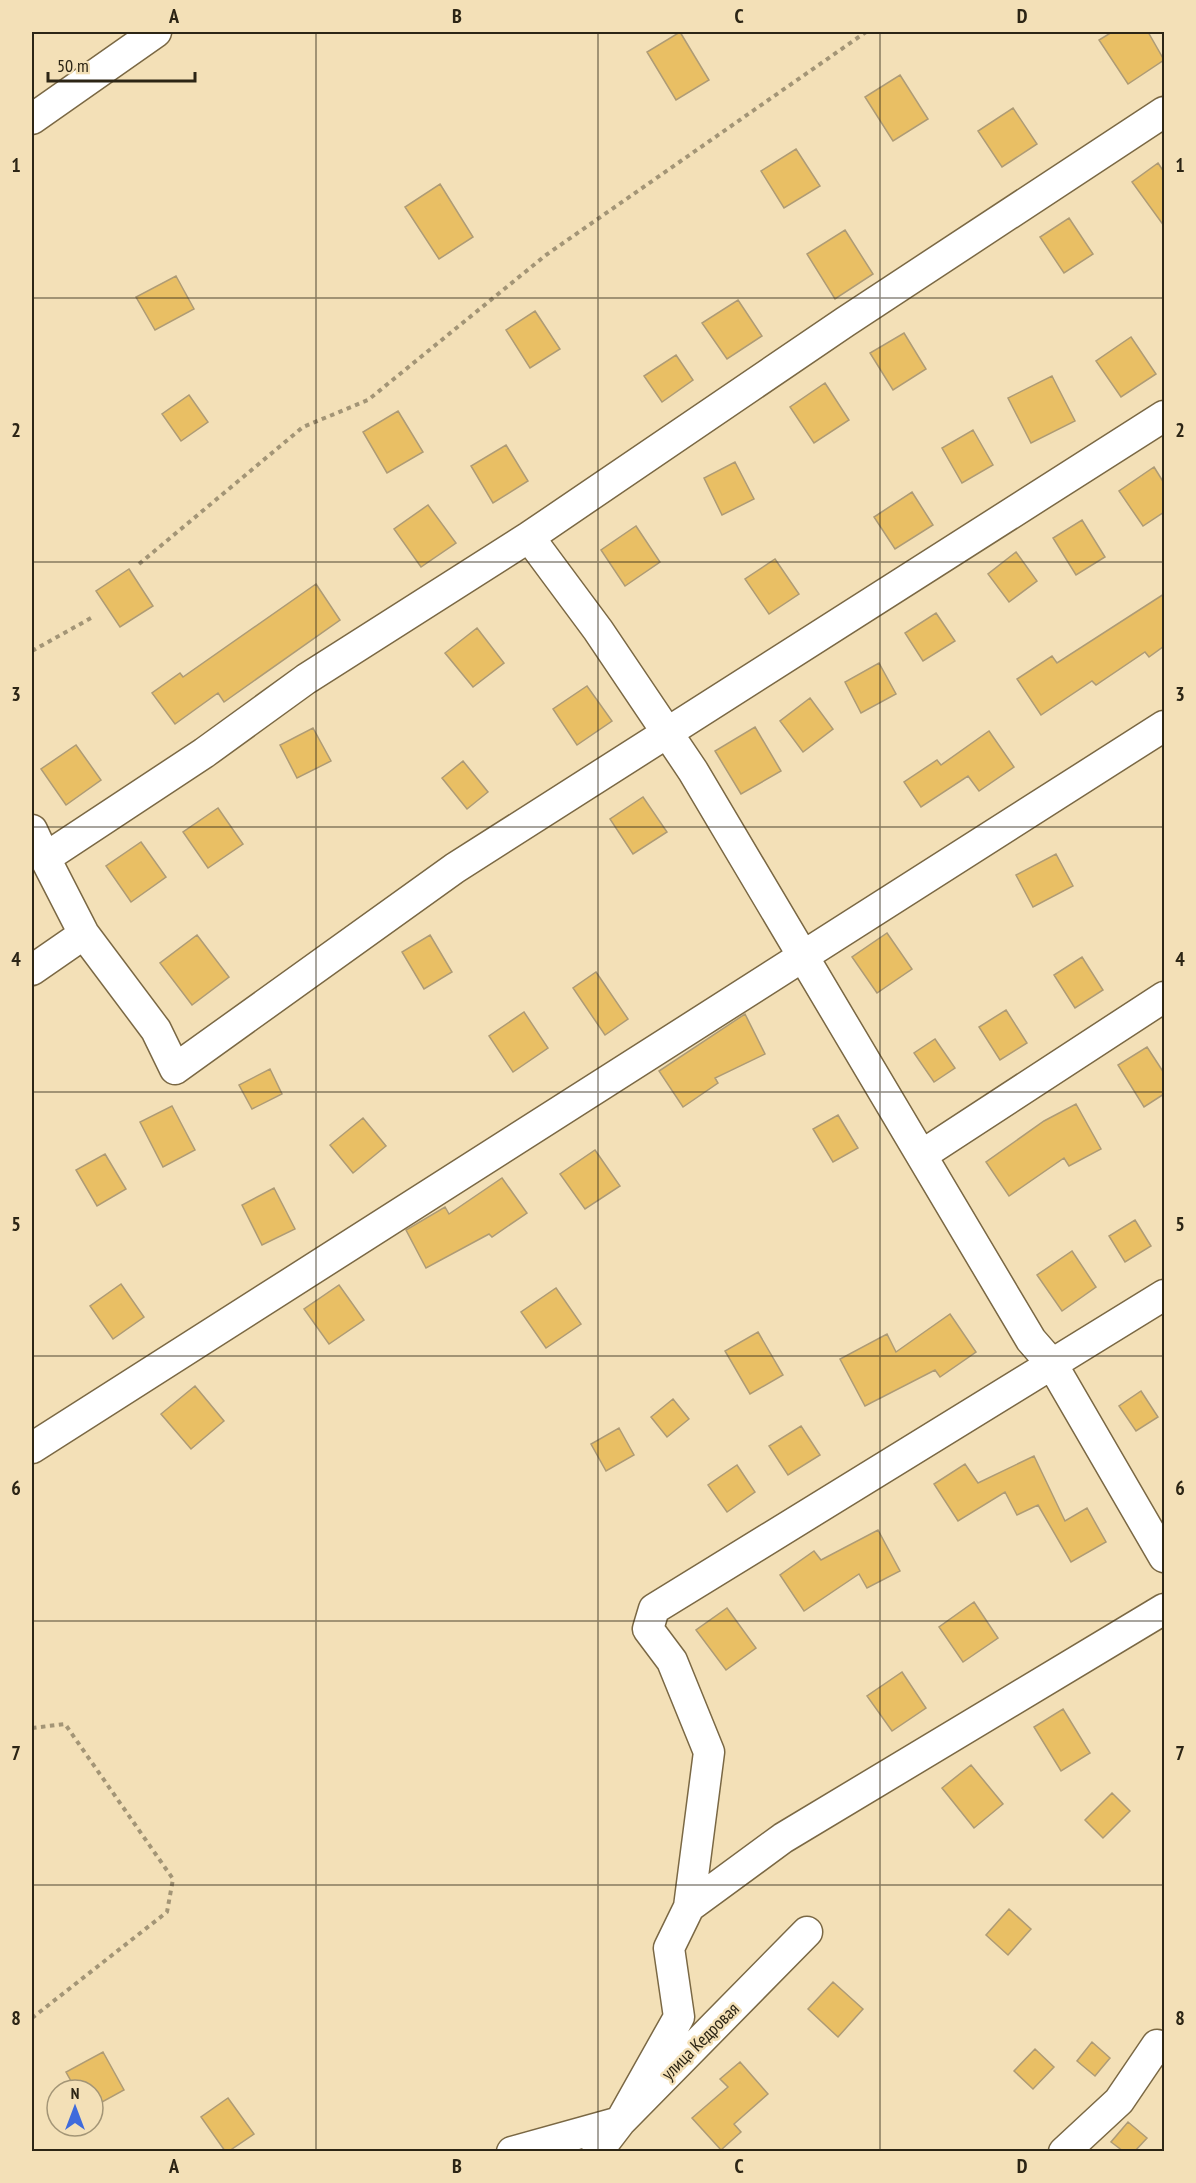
<svg xmlns="http://www.w3.org/2000/svg" width="1196" height="2183" font-family="'PT Sans Narrow',sans-serif">
<style>
.building{fill:#e9bf64;stroke:#ae9b75;stroke-width:1.5}
.lines{fill:none;stroke-linecap:round;stroke-linejoin:round}
.minor-casing{stroke:#7a6844;stroke-width:33}
.path{stroke:#a39576;stroke-width:4;stroke-dasharray:4.5 4.5;stroke-linecap:butt}
.minor{stroke:#fff;stroke-width:30}
.grid{fill:none;stroke:#2c2515;stroke-width:1.5;stroke-opacity:0.55}
.labels{text-anchor:middle;dominant-baseline:central;stroke-width:5;stroke-linejoin:round;paint-order:stroke}
.street-label{font-size:18px;fill:#2c2515;stroke:#f3e0b7}
.neatline{fill:none;stroke:#2c2515;stroke-width:2}
.grid-label{font-size:20px;text-anchor:middle;font-weight:bold;fill:#2c2515}
</style>
<rect width="100%" height="100%" fill="#f3e0b7"/>
<path class="building" d="M680,32L709,80L676,100L647,52Z
M1112,32H1148L1164,60L1128,84L1099,40Z
M900,75L928,119L893,141L865,97Z
M1013,108L1037,144L1002,167L978,131Z
M796,149L820,186L784,208L761,171Z
M1158,163L1164,172V226L1132,182Z
M440,184L473,237L439,259L405,207Z
M1069,218L1093,254L1064,273L1040,237Z
M845,230L873,274L835,299L807,254Z
M176,276L194,309L155,330L136,297Z
M738,300L762,336L727,359L702,323Z
M535,311L560,349L530,368L506,330Z
M904,333L926,369L893,390L870,353Z
M1131,337L1156,374L1121,397L1096,361Z
M676,355L693,380L662,402L644,376Z
M1052,376L1075,421L1031,443L1008,398Z
M825,383L849,420L814,443L790,407Z
M189,395L208,422L181,441L162,414Z
M398,411L423,452L387,473L363,432Z
M973,430L993,465L962,483L942,448Z
M506,445L528,481L493,503L471,466Z
M735,462L754,499L722,515L704,478Z
M1154,467L1164,483V512L1143,526L1119,491Z
M912,492L933,525L895,549L874,517Z
M428,505L456,543L421,567L394,529Z
M1082,520L1105,557L1076,575L1053,538Z
M636,526L660,562L625,586L601,550Z
M1016,552L1037,581L1009,602L988,574Z
M775,559L799,594L769,614L745,579Z
M129,569L153,606L120,627L96,591Z
M316,584L340,620L224,702L218,693L175,724L152,693L180,673L183,677Z
M1164,594V646L1149,657L1145,652L1096,685L1092,681L1041,715L1017,679L1052,656L1057,663Z
M936,613L955,641L923,661L905,633Z
M477,628L504,663L473,687L445,653Z
M879,663L896,694L861,713L845,682Z
M587,686L612,721L577,745L553,709Z
M810,698L833,729L803,752L780,721Z
M755,727L781,771L741,794L715,751Z
M313,728L331,761L297,778L280,745Z
M989,731L1014,767L979,791L968,776L921,807L904,782L937,760L941,765Z
M76,745L101,780L66,805L41,769Z
M463,761L488,792L467,809L442,778Z
M643,797L667,832L633,854L610,819Z
M218,808L243,844L208,868L183,832Z
M141,842L166,877L131,902L106,866Z
M1056,854L1073,886L1033,907L1016,875Z
M887,933L912,969L877,993L852,957Z
M197,935L229,977L192,1005L160,963Z
M430,935L452,972L424,989L402,952Z
M1082,957L1103,990L1075,1008L1054,975Z
M596,972L628,1019L605,1035L573,988Z
M1006,1010L1027,1043L1000,1060L979,1027Z
M524,1012L548,1048L513,1072L489,1036Z
M745,1014L765,1054L715,1078L718,1083L683,1107L659,1071Z
M935,1039L955,1068L934,1082L914,1053Z
M1147,1047L1164,1073V1094L1144,1107L1118,1065Z
M270,1069L282,1094L252,1109L239,1085Z
M1076,1104L1101,1149L1069,1166L1064,1158L1009,1196L986,1162L1044,1121Z
M172,1106L195,1150L163,1167L140,1122Z
M838,1115L858,1148L833,1162L813,1129Z
M363,1118L386,1146L353,1173L330,1145Z
M595,1150L620,1186L585,1209L560,1174Z
M105,1154L126,1189L97,1206L76,1170Z
M502,1178L527,1213L492,1237L489,1234L426,1268L406,1230L445,1207L449,1214Z
M274,1188L295,1229L262,1245L242,1205Z
M1135,1220L1151,1246L1125,1262L1109,1236Z
M1072,1251L1096,1287L1062,1311L1037,1275Z
M121,1284L144,1317L113,1339L90,1306Z
M339,1285L364,1320L329,1344L304,1309Z
M556,1288L581,1324L546,1348L521,1312Z
M950,1314L976,1352L940,1377L935,1370L865,1406L840,1359L887,1334L896,1352Z
M758,1332L783,1375L750,1394L725,1351Z
M195,1386L224,1421L191,1449L161,1414Z
M1141,1391L1158,1417L1136,1431L1119,1406Z
M673,1399L689,1419L667,1437L651,1417Z
M801,1426L820,1455L788,1475L769,1446Z
M619,1428L634,1455L606,1471L591,1444Z
M1034,1456L1065,1521L1087,1508L1106,1542L1071,1562L1038,1505L1017,1515L1005,1492L958,1521L934,1484L965,1464L978,1483Z
M737,1465L755,1492L727,1512L708,1485Z
M878,1530L900,1571L867,1588L859,1574L804,1611L780,1575L814,1551L821,1560Z
M974,1602L998,1638L963,1662L939,1627Z
M727,1608L756,1648L726,1670L696,1630Z
M902,1672L926,1708L892,1731L867,1696Z
M1063,1709L1090,1753L1061,1771L1034,1727Z
M971,1765L1003,1804L974,1828L942,1788Z
M1112,1793L1130,1811L1103,1838L1085,1820Z
M1009,1909L1031,1929L1008,1955L986,1935Z
M833,1982L863,2009L838,2037L808,2009Z
M1092,2042L1110,2058L1095,2076L1077,2061Z
M1035,2049L1054,2067L1033,2089L1014,2071Z
M103,2052L124,2090L93,2107V2090H76L66,2072Z
M740,2062L768,2094L734,2124L741,2132L721,2150L692,2118L728,2087L720,2079Z
M228,2098L254,2134L229,2151H225L201,2117Z
M1128,2122L1147,2138L1135,2151H1123L1111,2142Z"/>
<g class="lines">
<defs>
<path id="minor" d="M1164,112L845,322L529,537L306,679L204,753L45,858L84,934L156,1030L175,1069L455,868L1164,416
M32,119L156,32
M529,537L598,630L693,771L1031,1340L1052,1364L1164,1295
M32,830L45,858
M32,970L84,934
M922,1155L1164,997
M32,1448L1164,726
M689,1907L709,1752L672,1661L648,1629L654,1609L1052,1364L1164,1557
M512,2152L620,2122L679,2017L669,1948L689,1907L783,1838L1164,1609
M597,2152L620,2122L807,1932
M1064,2152L1119,2101L1157,2045L1164,2050"/>
</defs>
<use href="#minor" class="minor-casing"/>
<path class="path" d="M139,564L303,427L368,400L546,255L866,32
M32,651L91,618
M32,1728L65,1724L173,1879L167,1912L32,2018"/>
<use href="#minor" class="minor"/>
</g>
<path class="grid" d="M316,32V2152M598,32V2152M880,32V2152M32,298H1164M32,562H1164M32,827H1164M32,1092H1164M32,1356H1164M32,1621H1164M32,1885H1164"/>
<g class="labels">
<g class="street-label">
<text transform="translate(700 2041) rotate(-45)">улица Кедровая</text>
</g>
</g>
<rect width="1196" height="2183" fill="none" stroke="#f3e0b7" stroke-width="66"/>
<g transform="translate(75 2108)"><circle r="28" fill="#f3e0b7" stroke="#a39576" stroke-width="1.5"/>
<path d="M0-4.5L10 22L0 15L-10 22Z" fill="#3f6bdc"/>
<text y="-9" font-size="16" font-weight="bold" text-anchor="middle" fill="#2c2515">N</text>
</g>
<path d="M48 72v9h147v-9" fill="none" stroke="#2c2515" stroke-width="3"/>
<text x="57" y="72" font-size="18" fill="#2c2515" stroke="#f3e0b7" stroke-width="4.5" paint-order="stroke">50 m</text>
<rect x="33" y="33" width="1130" height="2117" class="neatline"/>
<g class="grid-label">
<text x="174" y="23">A</text>
<text x="457" y="23">B</text>
<text x="739" y="23">C</text>
<text x="1022" y="23">D</text>
<text x="16" y="172">1</text>
<text x="1180" y="172">1</text>
<text x="16" y="437">2</text>
<text x="1180" y="437">2</text>
<text x="16" y="701">3</text>
<text x="1180" y="701">3</text>
<text x="16" y="966">4</text>
<text x="1180" y="966">4</text>
<text x="16" y="1231">5</text>
<text x="1180" y="1231">5</text>
<text x="16" y="1495">6</text>
<text x="1180" y="1495">6</text>
<text x="16" y="1760">7</text>
<text x="1180" y="1760">7</text>
<text x="16" y="2025">8</text>
<text x="1180" y="2025">8</text>
<text x="174" y="2173">A</text>
<text x="457" y="2173">B</text>
<text x="739" y="2173">C</text>
<text x="1022" y="2173">D</text>
</g>
</svg>
